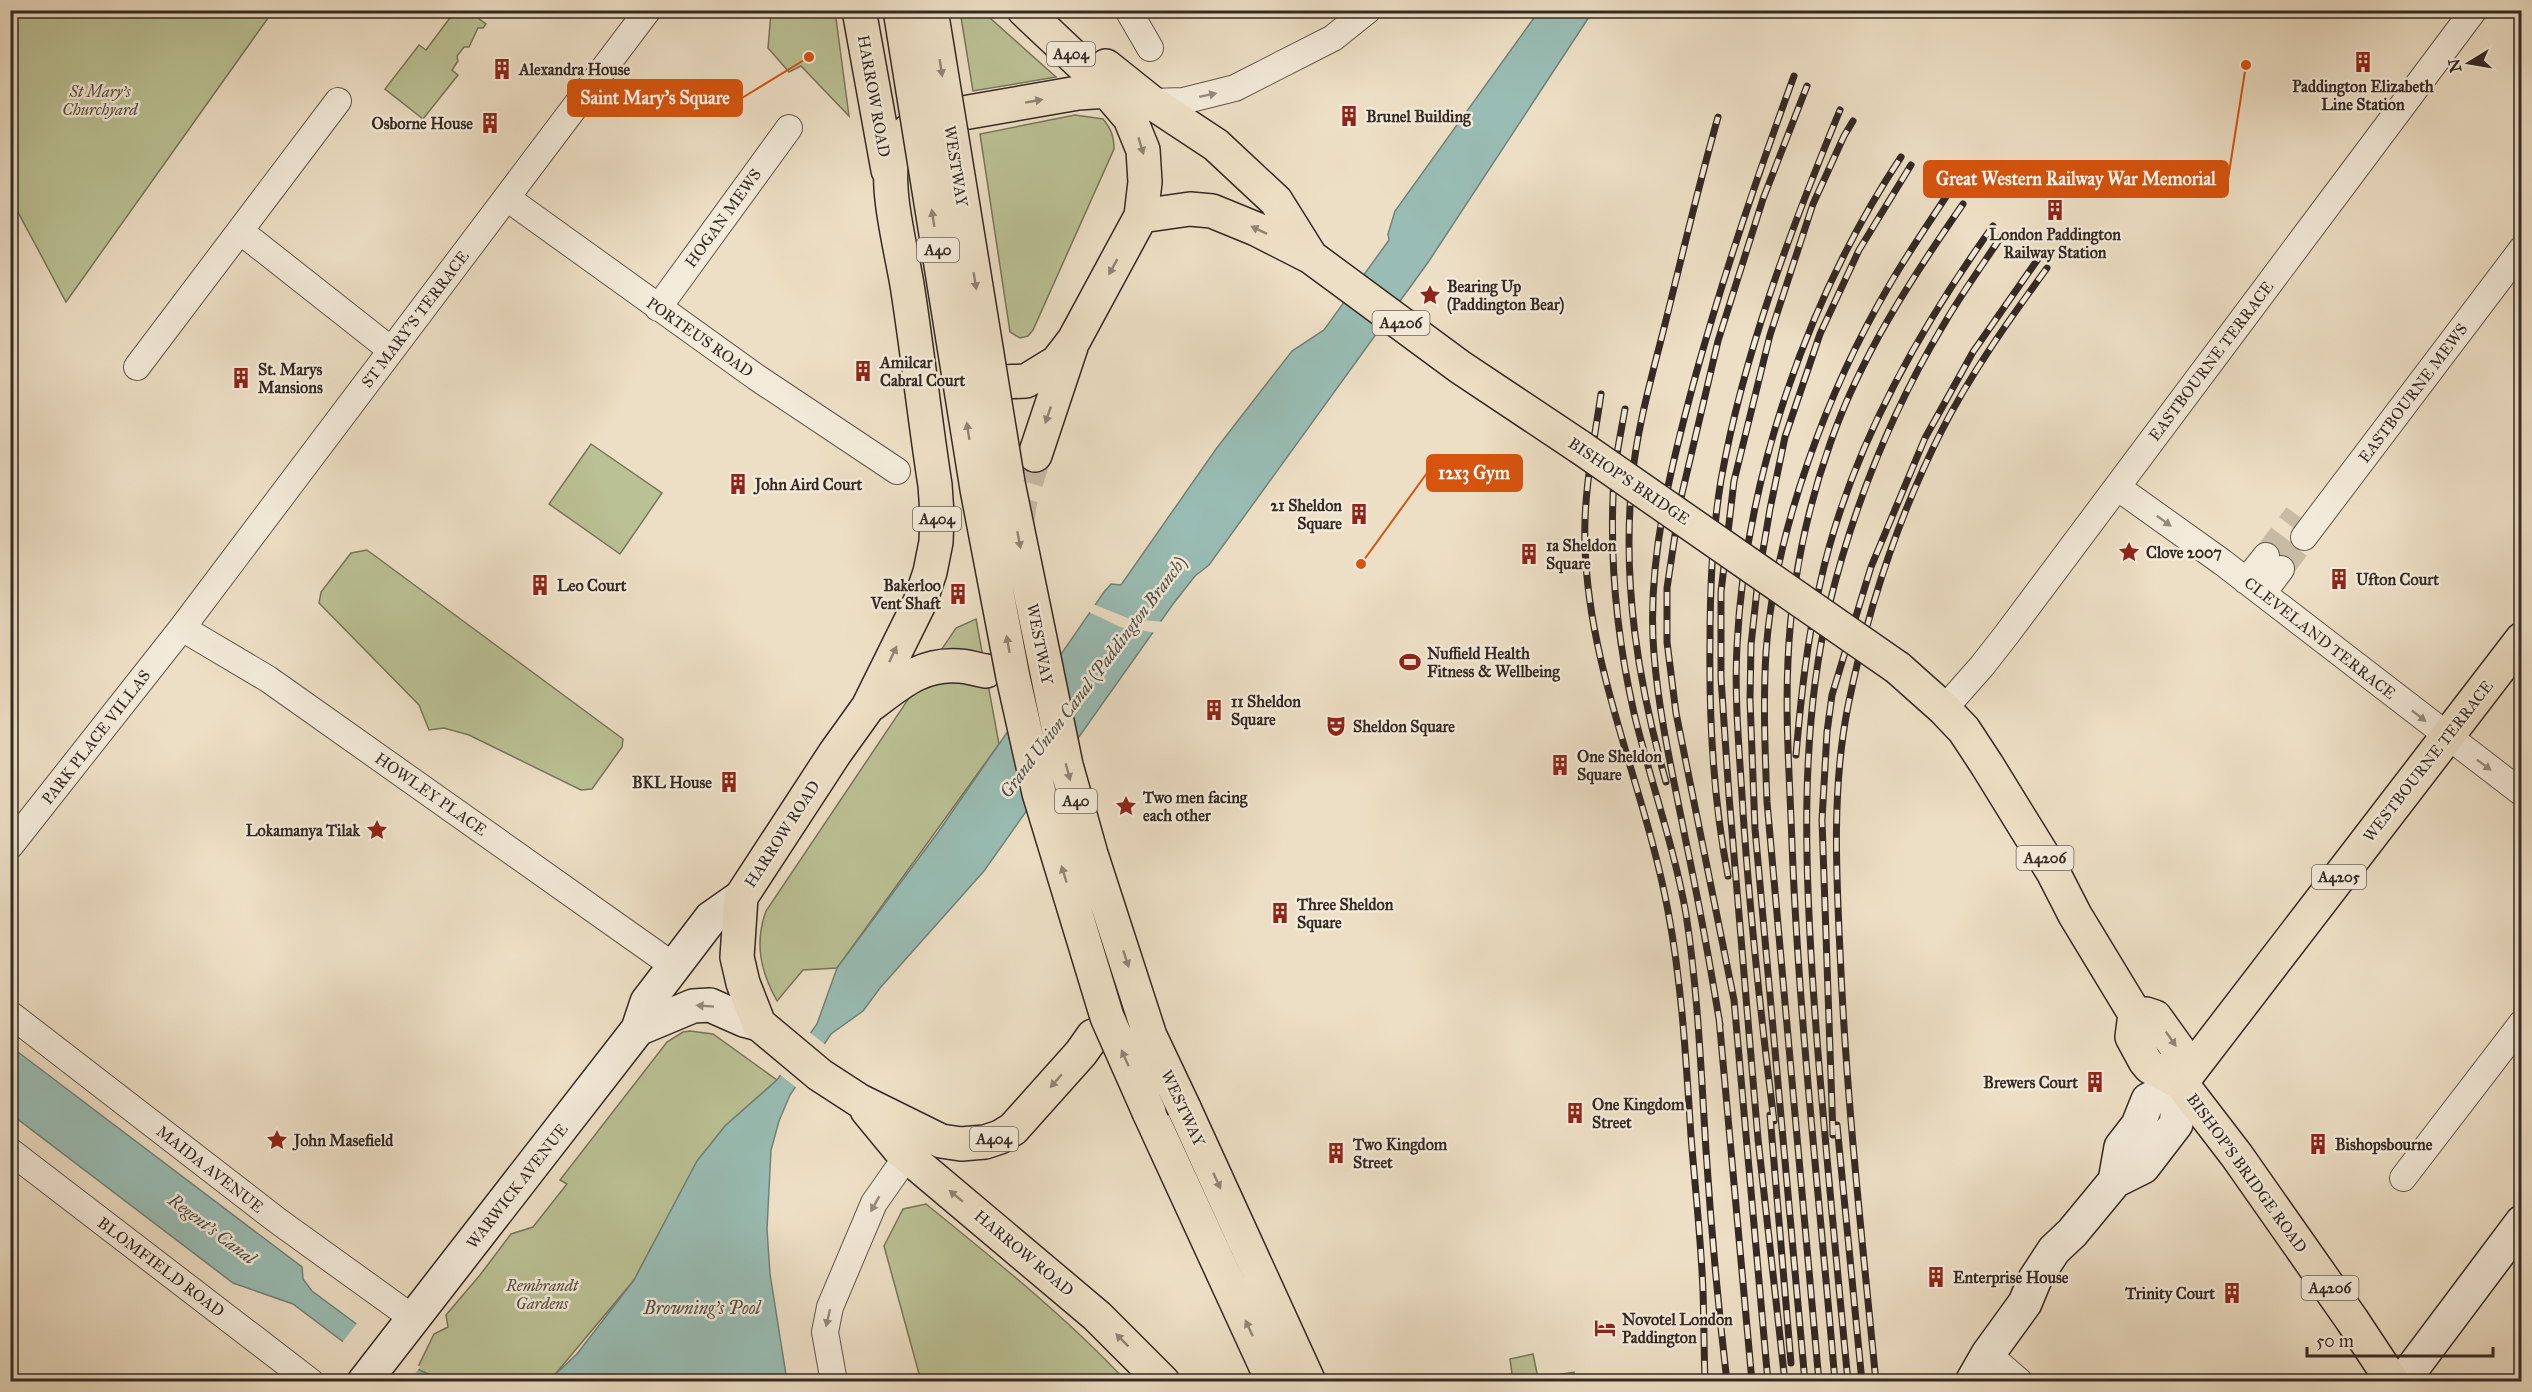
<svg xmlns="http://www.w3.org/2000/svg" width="2532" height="1392" font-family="'IM FELL Great Primer',serif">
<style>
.green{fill:#bac194;stroke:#78755c;stroke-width:1.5}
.water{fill:#99bdb4;stroke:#71827a;stroke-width:1.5}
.pier{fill:#eddfc5}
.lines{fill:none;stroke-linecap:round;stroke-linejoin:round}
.street-tunnel{stroke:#c8bba5;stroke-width:26;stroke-dasharray:26 13;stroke-linecap:butt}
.primary-tunnel{stroke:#c8bba5;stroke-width:33;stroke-dasharray:33 16;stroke-linecap:butt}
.street-casing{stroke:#63564c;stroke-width:28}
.secondary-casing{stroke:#352924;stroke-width:36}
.primary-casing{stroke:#352924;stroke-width:36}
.highway-casing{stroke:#352924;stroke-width:36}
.street{stroke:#f3ead9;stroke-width:26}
.secondary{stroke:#f3ead9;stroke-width:33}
.primary{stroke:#eddfc5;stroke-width:33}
.highway{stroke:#eddfc5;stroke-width:33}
.rail-casing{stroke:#352924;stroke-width:7}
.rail{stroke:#f3ead9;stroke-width:4.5;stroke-dasharray:14;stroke-linecap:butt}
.primary-bridge-casing{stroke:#352924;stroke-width:36;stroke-linecap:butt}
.highway-bridge-casing{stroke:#352924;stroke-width:36;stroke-linecap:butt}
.primary-bridge{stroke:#eddfc5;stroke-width:33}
.highway-bridge{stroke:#eddfc5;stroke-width:33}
.oneway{fill:#918474}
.oneway2{fill:#948a7e}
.labels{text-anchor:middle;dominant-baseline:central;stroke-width:5;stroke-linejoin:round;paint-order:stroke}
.shield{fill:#f3ead9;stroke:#6e635a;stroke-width:1.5}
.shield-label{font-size:15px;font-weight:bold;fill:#352924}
.poi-label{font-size:16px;font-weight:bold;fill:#352924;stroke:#f3ead9;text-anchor:start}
.park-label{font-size:16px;font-style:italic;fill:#564f40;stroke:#f3ead9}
.street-label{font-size:16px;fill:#352924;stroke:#f3ead9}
.water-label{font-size:18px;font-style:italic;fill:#4e4e48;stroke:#f3ead9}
.leader{fill:none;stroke:#d6540e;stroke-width:2}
.callout-dot{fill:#d6540e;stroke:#f3ead9;stroke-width:2}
.callout{fill:#d6540e;stroke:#d6540e;stroke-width:2}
.callout-label{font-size:18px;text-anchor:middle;font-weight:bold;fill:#fff}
</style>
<rect width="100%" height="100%" fill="#eddfc5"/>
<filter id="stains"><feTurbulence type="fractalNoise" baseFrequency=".00333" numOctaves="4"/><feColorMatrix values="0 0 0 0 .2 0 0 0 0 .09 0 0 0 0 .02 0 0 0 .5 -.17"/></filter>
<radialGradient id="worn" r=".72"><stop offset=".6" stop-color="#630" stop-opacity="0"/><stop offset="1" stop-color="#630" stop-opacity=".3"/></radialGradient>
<path class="green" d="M10,11H273L66,302L11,199Z
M455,11H468L486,24L483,28H478L469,47H464L457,56L458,61L452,70L458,75L423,119L385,89L419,45L426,50Z
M769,11H835L849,116L801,66L789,72L768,48L771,12Z
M960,11H982L1056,77L973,91Z
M1075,115L1103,119C1111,129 1114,136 1114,149L1033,330L1028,336L1020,338L1010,332L980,134Z
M591,444L662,493L620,554L549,504Z
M367,550L623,739L622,747L592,789L581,790L469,735L444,728L429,730L419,705L319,603L321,592L351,553Z
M976,619L999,744L837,968L803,970L777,1001C761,972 754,944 766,911L956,628Z
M690,1031L713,1034L777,1080L725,1126L697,1162L634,1280L552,1378L546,1382L443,1381L417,1369L434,1334L448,1327L446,1315L480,1275L511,1234L533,1227L567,1184L560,1180L667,1042L683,1032Z
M926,1204C995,1260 1065,1316 1126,1381H921L884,1246L903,1209Z
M1533,1354L1538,1378L1574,1372L1575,1381H1477L1512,1374L1510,1359Z"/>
<path class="water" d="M1539,11H1593L1429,261L1209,565L1195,576L1173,604L984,871L880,988L863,1011L831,1034L790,1095L779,1121L771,1150L767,1229L770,1274L787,1381L619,1382L616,1379L614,1382H547L577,1354L634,1280L697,1161L725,1126L777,1080L817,1024L837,968L939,831L1104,592L1111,584L1121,585L1216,449L1292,351L1324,330L1389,240L1388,234L1395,211Z
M10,1046L302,1267L303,1279L312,1291L417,1369L443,1381H395L293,1304L233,1283L11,1114Z"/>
<path class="pier" d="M1093,604L1130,619L1164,622L1157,633L1120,627L1087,611Z
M808,1031L827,1046L798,1089L778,1073Z
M358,1322L420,1367L409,1382H390L341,1344Z"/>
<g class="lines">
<path class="street-tunnel" d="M2266,556L2297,515
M2281,569L2304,537"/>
<path class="primary-tunnel" d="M1017,530L1020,504L1035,455
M1096,928L1123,1009L1143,1057"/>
<defs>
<path id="street" d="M1128,10L1150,48
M1151,102L1183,101L1235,88L1333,38L1368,10
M507,198L756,377L897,471
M240,231L391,350
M658,308L789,128
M137,367L338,101
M2117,487L2222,562L2522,793
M2304,537L2522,249
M2246,581L2266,556
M2263,593L2281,569
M182,628L268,679L675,967
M1944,709L1982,666L2007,634L2474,10
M10,846L182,628L648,10
M10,1014L278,1221L414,1319
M10,1151L311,1382
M2403,1178L2522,1023
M1988,1354L2020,1382
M834,1382L825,1332L830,1307L874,1203L907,1156"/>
<path id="secondary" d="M638,1029L693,1006L710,1005L744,1020L759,1024
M2115,1181L2121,1147L2138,1125L2148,1100L2181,1083
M364,1382L638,1029L647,1002L711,918L741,897
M1972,1382L1988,1354L2025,1303L2035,1279L2054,1250L2072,1233L2115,1181L2143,1167L2176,1124L2181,1083
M2402,1382L2522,1222"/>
<path id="primary" d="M859,10L888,170
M1106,66L1151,102L1216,145L1276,201L1311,257
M1141,216L1190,209L1212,211L1256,229L1311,257L1460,367L1580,447
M963,374L981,380L1001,382L1026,381L1057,362L1074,340L1141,216L1145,182L1143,150L1130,118L1094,76L1024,10
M1035,455L1071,347
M1898,668L1944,709L1964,730L1987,765L2053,872L2075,915L2135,1014L2132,1037L2145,1061L2150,1067L2181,1083L2237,1156L2352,1320L2393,1382
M872,704C900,683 922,663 959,666C968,666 977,670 986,671
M2135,1014H2146L2155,1017L2178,1049L2183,1066L2181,1083
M1093,1036L1081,1053L1013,1129L1000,1137L985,1142L961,1144L941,1141L860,1101L820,1075L759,1024L743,983L737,957L741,897L835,753L868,707L920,602L930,572L936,542L937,514L935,485C925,421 918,356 908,291C903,256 884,188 893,156C899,134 914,125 934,118L1078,93L1108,91
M2181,1083L2522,639
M867,1110L900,1150L1097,1316L1163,1382"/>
<path id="highway" d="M1184,1108L1309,1382
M1149,1112L1273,1382"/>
</defs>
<use href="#street" class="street-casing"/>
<use href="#secondary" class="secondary-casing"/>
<use href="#primary" class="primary-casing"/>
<use href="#highway" class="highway-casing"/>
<use href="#street" class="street"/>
<use href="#secondary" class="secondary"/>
<use href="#primary" class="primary"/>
<use href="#highway" class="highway"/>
<defs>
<path id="rail" d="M1601,394C1594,443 1583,494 1585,544C1588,670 1645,787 1668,911C1682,985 1686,1060 1691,1136C1695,1187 1701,1239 1703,1291C1704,1321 1704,1351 1705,1382
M1625,409C1621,432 1616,455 1614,478C1609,555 1617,638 1634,713C1650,780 1674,846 1686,914C1698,992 1701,1071 1706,1150C1711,1227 1718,1305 1727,1382
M1796,755C1801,697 1807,640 1820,584C1848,455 1916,333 1993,226
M1666,782C1638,683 1622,583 1632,480C1637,426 1653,373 1666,320C1683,252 1699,184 1718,117
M1728,876C1713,798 1709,721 1710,642C1710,587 1712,534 1721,480C1744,352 1791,229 1840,110
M1719,1018L1752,1382
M1720,1025C1710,964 1699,903 1686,842C1674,780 1659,717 1654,654C1646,561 1672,462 1696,374C1724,273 1758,174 1794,76
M1770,1115L1791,1363
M1774,1121C1761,1018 1750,915 1743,812C1740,757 1734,701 1737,646C1745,478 1808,297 1901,157
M1837,1125L1862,1382
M1833,1135L1822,820L1827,732L1832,695L1871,567L1925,438L1973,352L2038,259
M1768,1382L1734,1000L1676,713L1667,642V588L1680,502L1718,341L1763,199L1807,86
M1785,1382L1758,1139L1729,796L1721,678V592L1734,481L1770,335L1813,204L1844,136L1853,121
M1805,1382L1755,829L1750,700L1751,645L1758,580L1770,509L1785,437L1820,334L1859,250L1911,165
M1819,1382L1767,802C1765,752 1763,702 1766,652C1774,532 1829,387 1890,284C1908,253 1929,223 1949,192
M1835,1382C1820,1202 1799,1023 1792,844C1790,783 1785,721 1788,660C1791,588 1806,512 1830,444C1860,357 1911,279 1963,204
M1848,1382C1836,1254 1823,1127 1814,1000C1805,872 1799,731 1829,606C1853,508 1892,410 1944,324C1962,293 1983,264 2003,234
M1876,1382C1862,1238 1846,1095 1840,951C1836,870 1832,786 1848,706C1867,612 1899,515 1942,430C1971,373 2009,320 2047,268"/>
</defs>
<use href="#rail" class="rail-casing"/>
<use href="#rail" class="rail"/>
<defs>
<path id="primary-bridge" d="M1580,447L1898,668"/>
<path id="highway-bridge" d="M900,10L977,489L1013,677L1039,793L1107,1017L1149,1112
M931,10L1008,483L1066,765L1091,854L1150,1036L1184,1108"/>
</defs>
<use href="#primary-bridge" class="primary-bridge-casing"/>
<use href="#highway-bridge" class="highway-bridge-casing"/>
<use href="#primary-bridge" class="primary-bridge"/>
<use href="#highway-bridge" class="highway-bridge"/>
</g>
<defs><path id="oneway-solid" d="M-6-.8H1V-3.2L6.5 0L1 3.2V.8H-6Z" transform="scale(1.5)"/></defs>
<g class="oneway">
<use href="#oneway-solid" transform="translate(941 68) rotate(81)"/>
<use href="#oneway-solid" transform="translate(1034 101) rotate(-10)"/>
<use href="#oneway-solid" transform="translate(1141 146) rotate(73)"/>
<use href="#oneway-solid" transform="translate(933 218) rotate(-99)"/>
<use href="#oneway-solid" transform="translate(1259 230) rotate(-154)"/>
<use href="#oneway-solid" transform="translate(1113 267) rotate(119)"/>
<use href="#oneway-solid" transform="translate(975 281) rotate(81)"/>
<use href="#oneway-solid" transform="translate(1048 415) rotate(109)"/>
<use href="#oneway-solid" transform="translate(968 431) rotate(-99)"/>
<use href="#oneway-solid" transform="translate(1019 540) rotate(79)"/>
<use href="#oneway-solid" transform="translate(1008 644) rotate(-100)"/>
<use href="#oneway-solid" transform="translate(893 654) rotate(-65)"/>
<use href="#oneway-solid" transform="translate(1068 772) rotate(75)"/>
<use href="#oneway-solid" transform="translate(1064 874) rotate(-107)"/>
<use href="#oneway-solid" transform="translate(1126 959) rotate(72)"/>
<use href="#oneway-solid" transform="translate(2171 1039) rotate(55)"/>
<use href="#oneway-solid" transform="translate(1125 1058) rotate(-114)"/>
<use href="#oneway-solid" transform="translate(1056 1081) rotate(131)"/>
<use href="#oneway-solid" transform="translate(1217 1181) rotate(65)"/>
<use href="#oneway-solid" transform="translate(956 1196) rotate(-141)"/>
<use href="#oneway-solid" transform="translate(1249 1328) rotate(-115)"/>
<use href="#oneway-solid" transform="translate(1122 1340) rotate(-135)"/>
</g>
<g class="oneway2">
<use href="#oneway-solid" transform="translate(1208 95) rotate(-12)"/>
<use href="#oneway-solid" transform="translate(2164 521) rotate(36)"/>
<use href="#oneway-solid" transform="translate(2419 716) rotate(38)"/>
<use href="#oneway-solid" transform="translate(2484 765) rotate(37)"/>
<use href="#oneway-solid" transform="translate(705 1006) rotate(-176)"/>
<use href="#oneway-solid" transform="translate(875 1204) rotate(119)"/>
<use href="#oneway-solid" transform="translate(828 1318) rotate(103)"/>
</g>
<defs>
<symbol id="building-bare" viewBox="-9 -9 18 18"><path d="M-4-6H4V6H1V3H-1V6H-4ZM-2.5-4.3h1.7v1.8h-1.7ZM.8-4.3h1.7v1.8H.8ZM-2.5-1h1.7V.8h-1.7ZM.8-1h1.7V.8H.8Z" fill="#8f2418" stroke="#f3ead9" stroke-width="2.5" paint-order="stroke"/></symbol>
<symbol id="sight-bare" viewBox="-9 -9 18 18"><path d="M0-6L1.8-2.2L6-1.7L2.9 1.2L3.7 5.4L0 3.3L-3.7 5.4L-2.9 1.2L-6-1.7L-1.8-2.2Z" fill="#8f2418" stroke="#f3ead9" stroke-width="2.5" paint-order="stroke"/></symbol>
<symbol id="stadium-bare" viewBox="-9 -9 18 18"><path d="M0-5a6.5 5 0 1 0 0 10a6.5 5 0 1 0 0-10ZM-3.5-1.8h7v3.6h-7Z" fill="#8f2418" stroke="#f3ead9" stroke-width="2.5" paint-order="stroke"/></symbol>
<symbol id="theatre-bare" viewBox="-9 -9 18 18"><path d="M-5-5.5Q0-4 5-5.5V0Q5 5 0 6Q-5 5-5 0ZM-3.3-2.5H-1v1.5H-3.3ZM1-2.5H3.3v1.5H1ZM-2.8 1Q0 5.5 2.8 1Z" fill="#8f2418" stroke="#f3ead9" stroke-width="2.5" paint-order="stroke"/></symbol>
<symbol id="hotel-bare" viewBox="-9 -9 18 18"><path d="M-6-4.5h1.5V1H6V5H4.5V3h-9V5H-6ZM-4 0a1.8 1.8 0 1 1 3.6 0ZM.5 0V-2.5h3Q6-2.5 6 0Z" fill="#8f2418" stroke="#f3ead9" stroke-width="2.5" paint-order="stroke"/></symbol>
</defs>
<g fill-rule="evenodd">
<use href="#building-bare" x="2348" y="47" width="30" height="30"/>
<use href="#building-bare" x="487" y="54" width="30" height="30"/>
<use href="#building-bare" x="1334" y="101" width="30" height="30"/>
<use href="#building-bare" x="475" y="108" width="30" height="30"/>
<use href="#building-bare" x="2040" y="195" width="30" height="30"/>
<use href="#sight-bare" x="1415" y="280" width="30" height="30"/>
<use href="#building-bare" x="848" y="356" width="30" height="30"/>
<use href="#building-bare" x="226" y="363" width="30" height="30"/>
<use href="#building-bare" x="723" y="469" width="30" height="30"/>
<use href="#building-bare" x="1344" y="499" width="30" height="30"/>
<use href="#sight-bare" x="2114" y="537" width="30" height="30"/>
<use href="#building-bare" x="1514" y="539" width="30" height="30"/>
<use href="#building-bare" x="2324" y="564" width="30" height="30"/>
<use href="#building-bare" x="525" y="570" width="30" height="30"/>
<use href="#building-bare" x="943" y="579" width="30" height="30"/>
<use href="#stadium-bare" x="1395" y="647" width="30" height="30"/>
<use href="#building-bare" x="1199" y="695" width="30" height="30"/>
<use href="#theatre-bare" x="1321" y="711" width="30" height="30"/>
<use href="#building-bare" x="1545" y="750" width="30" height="30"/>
<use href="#building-bare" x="714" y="767" width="30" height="30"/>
<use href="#sight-bare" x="1111" y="791" width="30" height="30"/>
<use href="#sight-bare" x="362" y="815" width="30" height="30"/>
<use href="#building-bare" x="1265" y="898" width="30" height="30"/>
<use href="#building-bare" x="2080" y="1067" width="30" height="30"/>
<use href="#building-bare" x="1560" y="1098" width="30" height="30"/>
<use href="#sight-bare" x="262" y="1125" width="30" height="30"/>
<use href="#building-bare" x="2303" y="1129" width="30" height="30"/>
<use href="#building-bare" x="1321" y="1138" width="30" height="30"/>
<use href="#building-bare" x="1921" y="1262" width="30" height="30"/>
<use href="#building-bare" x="2217" y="1278" width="30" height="30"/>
<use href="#hotel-bare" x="1590" y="1313" width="30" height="30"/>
</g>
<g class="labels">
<g class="shield">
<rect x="1047" y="42" width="48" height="24" rx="4.5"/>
<rect x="917" y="238" width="42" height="24" rx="4.5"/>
<rect x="1372.5" y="311" width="57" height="24" rx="4.5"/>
<rect x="913" y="507" width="48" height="24" rx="4.5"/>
<rect x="1055" y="789" width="42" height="24" rx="4.5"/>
<rect x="2016.5" y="846" width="57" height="24" rx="4.5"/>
<rect x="2312" y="865" width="54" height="24" rx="4.5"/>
<rect x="970" y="1127" width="48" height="24" rx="4.5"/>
<rect x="2301.5" y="1276" width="57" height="24" rx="4.5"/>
</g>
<g class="shield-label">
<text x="1071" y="54">A404</text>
<text x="938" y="250">A40</text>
<text x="1401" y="323">A4206</text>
<text x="937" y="519">A404</text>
<text x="1076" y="801">A40</text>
<text x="2045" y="858">A4206</text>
<text x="2339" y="877">A4205</text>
<text x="994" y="1139">A404</text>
<text x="2330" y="1288">A4206</text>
</g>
<g class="poi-label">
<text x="519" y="69">Alexandra House</text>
<text x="2363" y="86" text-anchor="middle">Paddington Elizabeth<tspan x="2363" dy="18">Line Station</tspan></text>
<text x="1366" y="116">Brunel Building</text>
<text x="473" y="123" text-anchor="end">Osborne House</text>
<text x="2055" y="234" text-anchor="middle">London Paddington<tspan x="2055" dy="18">Railway Station</tspan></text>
<text x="1447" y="286">Bearing Up<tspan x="1447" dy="18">(Paddington Bear)</tspan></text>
<text x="880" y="362">Amilcar<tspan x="880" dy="18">Cabral Court</tspan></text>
<text x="258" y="369">St. Marys<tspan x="258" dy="18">Mansions</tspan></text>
<text x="755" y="484">John Aird Court</text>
<text x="1342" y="505" text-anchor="end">21 Sheldon<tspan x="1342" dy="18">Square</tspan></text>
<text x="1546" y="545">1a Sheldon<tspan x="1546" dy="18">Square</tspan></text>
<text x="2146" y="552">Clove 2007</text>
<text x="2356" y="579">Ufton Court</text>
<text x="557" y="585">Leo Court</text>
<text x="941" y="585" text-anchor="end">Bakerloo<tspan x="941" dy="18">Vent Shaft</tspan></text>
<text x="1427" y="653">Nuffield Health<tspan x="1427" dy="18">Fitness &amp; Wellbeing</tspan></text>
<text x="1231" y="701">11 Sheldon<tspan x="1231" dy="18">Square</tspan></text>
<text x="1353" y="726">Sheldon Square</text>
<text x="1577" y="756">One Sheldon<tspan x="1577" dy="18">Square</tspan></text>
<text x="712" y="782" text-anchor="end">BKL House</text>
<text x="1143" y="797">Two men facing<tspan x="1143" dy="18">each other</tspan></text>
<text x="360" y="830" text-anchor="end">Lokamanya Tilak</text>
<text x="1297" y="904">Three Sheldon<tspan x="1297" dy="18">Square</tspan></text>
<text x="2078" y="1082" text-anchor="end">Brewers Court</text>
<text x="1592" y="1104">One Kingdom<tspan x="1592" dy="18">Street</tspan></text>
<text x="294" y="1140">John Masefield</text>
<text x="1353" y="1144">Two Kingdom<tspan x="1353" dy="18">Street</tspan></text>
<text x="2335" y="1144">Bishopsbourne</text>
<text x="1953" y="1277">Enterprise House</text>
<text x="2215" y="1293" text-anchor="end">Trinity Court</text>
<text x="1622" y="1319">Novotel London<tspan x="1622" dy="18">Paddington</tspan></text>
</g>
<g class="park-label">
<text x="100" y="91">St Mary's<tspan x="100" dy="18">Churchyard</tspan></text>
<text x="542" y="1285">Rembrandt<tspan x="542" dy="18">Gardens</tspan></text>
</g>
<g class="street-label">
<text transform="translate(874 96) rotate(80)">HARROW ROAD</text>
<text transform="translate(956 166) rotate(81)">WESTWAY</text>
<text transform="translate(723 218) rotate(-54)">HOGAN MEWS</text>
<text transform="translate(415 319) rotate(-53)">ST MARY'S TERRACE</text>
<text transform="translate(700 337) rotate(35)">PORTEUS ROAD</text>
<text transform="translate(2211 361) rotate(-53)">EASTBOURNE TERRACE</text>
<text transform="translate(2413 393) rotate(-53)">EASTBOURNE MEWS</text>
<text transform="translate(1629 481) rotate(34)">BISHOP'S BRIDGE</text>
<text transform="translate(2320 638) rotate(38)">CLEVELAND TERRACE</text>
<text transform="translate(1040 644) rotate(79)">WESTWAY</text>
<text transform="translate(96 737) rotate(-52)">PARK PLACE VILLAS</text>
<text transform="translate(2428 761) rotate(-52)">WESTBOURNE TERRACE</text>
<text transform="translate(431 794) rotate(35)">HOWLEY PLACE</text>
<text transform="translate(782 834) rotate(-57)">HARROW ROAD</text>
<text transform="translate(1183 1108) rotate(65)">WESTWAY</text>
<text transform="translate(210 1169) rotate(38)">MAIDA AVENUE</text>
<text transform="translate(2247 1173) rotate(54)">BISHOP'S BRIDGE ROAD</text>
<text transform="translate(517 1186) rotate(-52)">WARWICK AVENUE</text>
<text transform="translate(1024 1253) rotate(40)">HARROW ROAD</text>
<text transform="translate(161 1267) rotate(37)">BLOMFIELD ROAD</text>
</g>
<g class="water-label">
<text transform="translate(1093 677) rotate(-53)">Grand Union Canal (Paddington Branch)</text>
<text transform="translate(212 1229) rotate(37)">Regent's Canal</text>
<text x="702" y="1308">Browning's Pool</text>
</g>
</g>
<path class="leader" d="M809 57L742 98M2246 65L2228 179M1361 564L1427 473"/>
<g class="callout-dot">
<circle cx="809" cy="57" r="6"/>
<circle cx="2246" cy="65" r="6"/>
<circle cx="1361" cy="564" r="6"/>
</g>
<g class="callout">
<rect x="568" y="80" width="174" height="36" rx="6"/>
<rect x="1924" y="161" width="304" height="36" rx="6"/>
<rect x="1427" y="455" width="95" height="36" rx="6"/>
</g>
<g class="callout-label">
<text x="655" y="104">Saint Mary's Square</text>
<text x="2076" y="185">Great Western Railway War Memorial</text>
<text x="1474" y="479">12x3 Gym</text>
</g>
<rect width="2532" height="1392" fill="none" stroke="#eddfc5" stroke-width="36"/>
<rect x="12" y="12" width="2508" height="1368" fill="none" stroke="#352924" stroke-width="3"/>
<rect x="18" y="18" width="2496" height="1356" fill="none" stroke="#352924" stroke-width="1.5"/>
<g transform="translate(2469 63) rotate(259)" stroke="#f3ead9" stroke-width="4.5" paint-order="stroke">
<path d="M0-4.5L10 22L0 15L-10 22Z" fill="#352924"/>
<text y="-9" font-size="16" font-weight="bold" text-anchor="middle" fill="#352924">N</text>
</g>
<path d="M2307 1347v9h186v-9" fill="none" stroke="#352924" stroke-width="3"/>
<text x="2316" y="1347" font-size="18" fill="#352924" stroke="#f3ead9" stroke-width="4.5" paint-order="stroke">50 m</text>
<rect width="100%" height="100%" filter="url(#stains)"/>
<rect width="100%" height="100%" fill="url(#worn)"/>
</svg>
